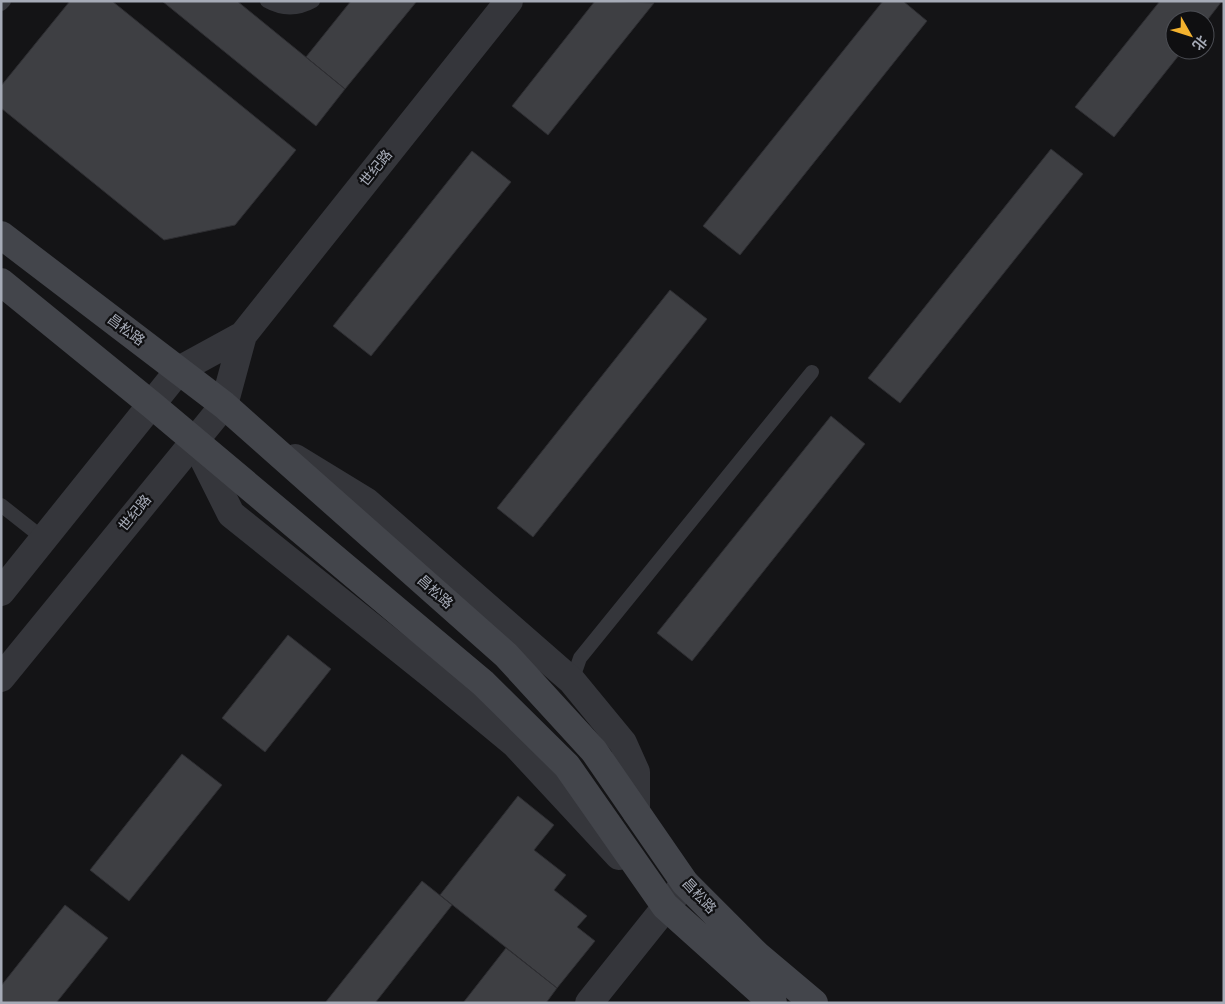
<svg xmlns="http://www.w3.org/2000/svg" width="1225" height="1004" font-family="'Fira Sans Condensed','Noto Sans SC',sans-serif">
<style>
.building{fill:#3e3f43;stroke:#2e2e32}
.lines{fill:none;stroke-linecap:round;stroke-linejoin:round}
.service{stroke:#35363b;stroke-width:14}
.minor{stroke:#35363b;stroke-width:28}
.tertiary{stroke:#35363b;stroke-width:28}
.secondary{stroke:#43454b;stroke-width:28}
.labels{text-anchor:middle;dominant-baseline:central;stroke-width:4.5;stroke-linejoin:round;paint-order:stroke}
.street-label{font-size:14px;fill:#a6abb7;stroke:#0f0f11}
</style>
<rect width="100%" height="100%" fill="#141416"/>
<path class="building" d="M70,1H112L296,150L235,225L164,240L1,108V86Z
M162,1H237L345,89L316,126Z
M351,1H417L345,89L306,57Z
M595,1L654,3L548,135L512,106Z
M883,1H903L927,21L740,255L703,226Z
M1160,1H1222L1205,23V20H1175V50H1183L1114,137L1075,107Z
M1051,149L1083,174L900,403L868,378Z
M472,151L511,182L371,356L333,326Z
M670,290L707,319L533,537L497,508Z
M831,416L865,444L692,661L657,633Z
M288,635L331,669L265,752L222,718Z
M182,754L222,785L129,901L90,870Z
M518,796L554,825L534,850L566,875L554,890L587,916L577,927L595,941L557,988L440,895Z
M422,881L452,905L375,1003H325Z
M65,905L108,938L56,1003H1V986Z
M506,948L557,988L546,1003H463Z"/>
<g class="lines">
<path class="service" d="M267,1C283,10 297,10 313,1
M1,4L4,1
M1,505L44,539
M572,681L580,658L812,372"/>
<path class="minor" d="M194,440L231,514L433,676L515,744L619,856
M295,458L367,502L572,681L623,743L636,772V812"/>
<path class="tertiary" d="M1,592L179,370L243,335L509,1
M1,678L224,405L243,335
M589,1003L685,883"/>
<path class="secondary" d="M1,235L224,405L506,655L594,751L685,883L757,955L814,1003
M1,282L152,405L483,683L567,766L665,906L773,1003"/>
</g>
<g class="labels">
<g class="street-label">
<text transform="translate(376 168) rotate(-51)">世纪路</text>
<text transform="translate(126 330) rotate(37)">昌松路</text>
<text transform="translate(135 513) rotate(-51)">世纪路</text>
<text transform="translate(435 592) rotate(42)">昌松路</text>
<text transform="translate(699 896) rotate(47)">昌松路</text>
</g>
</g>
<rect width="1225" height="1004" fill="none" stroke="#a6abb7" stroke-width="5"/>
<g transform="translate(1190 35) rotate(129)"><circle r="24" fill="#0f0f11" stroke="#4b4d53"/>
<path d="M0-4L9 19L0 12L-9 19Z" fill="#f3b22f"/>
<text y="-8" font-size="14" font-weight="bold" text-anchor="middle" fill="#a6abb7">北</text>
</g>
</svg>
